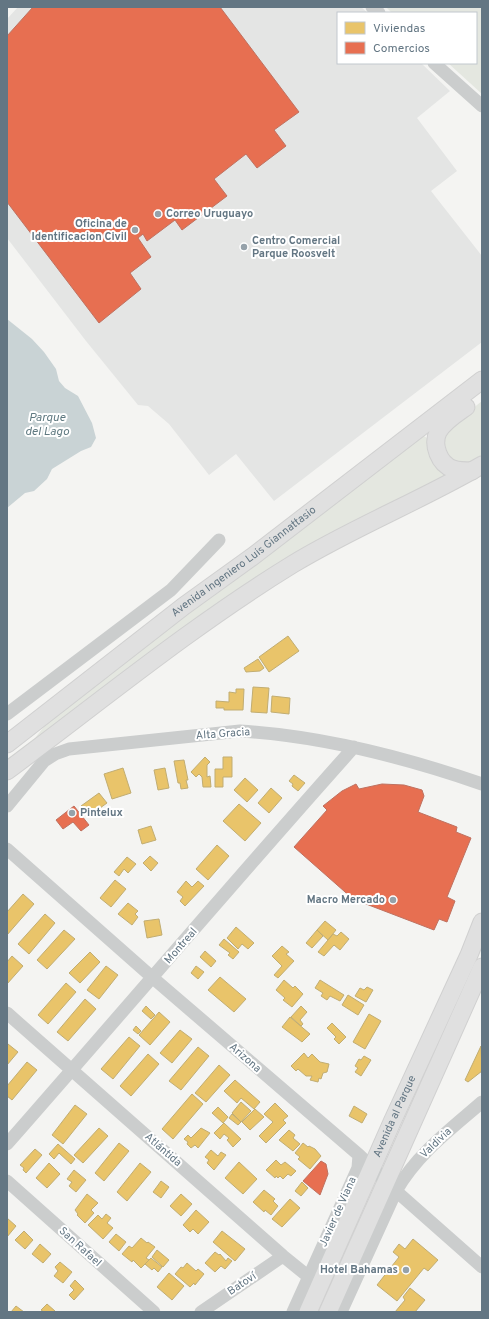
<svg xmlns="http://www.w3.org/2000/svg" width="489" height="1319" font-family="Overpass,sans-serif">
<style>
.built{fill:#e4e5e4}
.green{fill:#e4e7e0}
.water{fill:#c9d3d5}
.homes{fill:#e9c46a;stroke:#c1ad72}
.shops{fill:#e76f51;stroke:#bf7160}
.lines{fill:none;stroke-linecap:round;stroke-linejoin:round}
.major-casing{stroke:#d0d0d0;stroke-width:19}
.minor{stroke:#cbcdcd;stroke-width:13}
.major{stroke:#e0e0e0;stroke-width:17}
.poi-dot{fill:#96a2aa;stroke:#fff;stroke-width:1.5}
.labels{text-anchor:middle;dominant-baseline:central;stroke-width:4;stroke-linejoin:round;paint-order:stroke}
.poi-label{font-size:11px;font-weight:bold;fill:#637683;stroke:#fff;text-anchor:start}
.street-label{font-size:11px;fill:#637683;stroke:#fff}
.water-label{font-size:12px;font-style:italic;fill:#5f7980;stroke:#fff}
</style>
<rect width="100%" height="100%" fill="#f4f4f2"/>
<path class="built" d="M18,7H361L368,13H338V63H421L450,91L417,118L457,171L431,191L482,256V342L274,501L236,454L209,475L169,424L148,406L138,405L86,341L7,238V19Z"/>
<path class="green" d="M386,7H482V94L448,63H476V13H392Z
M482,401V457L469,463H456L445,455L443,435L457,421Z
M417,436H424L427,438L429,451L450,475L339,531L7,764V759L35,738L51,718Z
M369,1190L371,1191L362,1211L357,1233L322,1312H314Z"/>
<path class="water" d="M7,319L32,339L44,352L56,369L59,381L65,388L78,396L92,423L96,438L91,447L81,451L52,469L47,479L34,491L25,493L7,508Z"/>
<path class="homes" d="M288,636L299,651L269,672L259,657Z
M258,659L264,668L260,671L246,672L244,668Z
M253,687L269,688L267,713L251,712Z
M236,689H244L243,710H224V708H216V701L229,702V692L236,693Z
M272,696L290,698L289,714L271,712Z
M205,757L210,762L207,765V777L210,776L211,787H203L202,777L199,774L196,777L191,772Z
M223,757H232V777H223V787H215V769H223Z
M184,760L188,780H186L188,788L181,789L180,783H178L174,761Z
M123,768L131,793L112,799L104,774Z
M165,768L169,788L158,790L154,770Z
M294,775L305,783L298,791L292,786L293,784L289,781Z
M245,778L258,790L247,802L234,790Z
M271,788L282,798L269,813L258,803Z
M99,793L107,803L89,816L81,806Z
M239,804L261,823L245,841L223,821Z
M151,826L156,840L142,844L138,830Z
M217,845L229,856L208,880L196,869Z
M150,856L158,863L151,871L143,863Z
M127,857L136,864L128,873L124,869L119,876L114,872Z
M115,880L126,889L111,907L100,898Z
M186,881L192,887L198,881L204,886L185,906L180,901L183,897L177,892Z
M23,894L34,904L7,935V912Z
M128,903L138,911L135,914L138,917L132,925L118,914Z
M45,914L55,923L29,954L18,944Z
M159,919L162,935L147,938L144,921Z
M325,921L336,930L328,940L317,930Z
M236,927L254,943L248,949L242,944L238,949L227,938Z
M64,930L75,939L47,969L37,960Z
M317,930L323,936L312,948L306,943Z
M341,932L349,939L340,950L334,945L324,956L318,952L333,934L337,936Z
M224,939L239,952L233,959L228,955L230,953L219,945Z
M282,946L289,952L286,954L294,961L278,978L274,975L282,966L272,956Z
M205,951L216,961L211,967L200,957Z
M90,952L100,962L80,983L69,973Z
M12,956L23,966L7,984V962Z
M106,966L118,975L99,999L87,990Z
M196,966L204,972L198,979L191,973Z
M220,977L246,999L234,1012L208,990Z
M284,980L293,988L295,986L303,994L292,1007L283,1000L285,998L276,990Z
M320,980L344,995L340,1001L330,996L327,1000L321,996L323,993L315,988Z
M66,983L76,992L48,1024L38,1015Z
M367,987L373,990L366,1002L355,996L360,988L364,990Z
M348,995L364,1005L358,1015L342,1005Z
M85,999L96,1009L68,1041L57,1032Z
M146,1006L155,1015L151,1019L142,1011Z
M301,1006L307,1012L300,1020L303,1024L301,1026L291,1017Z
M159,1012L170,1022L150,1045L139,1035Z
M369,1014L381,1021L365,1049L353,1042Z
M290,1017L310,1034L302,1042L282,1027Z
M332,1023L346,1037L339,1044L334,1039L336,1037L327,1028Z
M136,1026L141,1031L138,1034L133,1030Z
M180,1030L192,1039L172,1063L160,1053Z
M129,1037L140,1046L113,1079L101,1069Z
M8,1044L18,1052L7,1065V1045Z
M481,1046L482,1071L468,1082L465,1080Z
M198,1047L209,1056L181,1090L169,1081Z
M304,1053L308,1058L312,1054L320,1062L329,1064L327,1072L323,1073L321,1079L319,1078L318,1082L310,1080L312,1076H306L298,1069L296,1071L291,1066Z
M148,1054L159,1064L131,1096L120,1086Z
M364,1056L371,1060L361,1076L355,1072L358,1068L355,1066L359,1059L361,1060Z
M27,1062L37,1070L12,1100L7,1096V1086Z
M219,1065L230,1075L206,1102L195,1093Z
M235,1080L260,1102L254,1109L241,1098L237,1103L224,1091Z
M192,1094L203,1104L173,1139L162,1129Z
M241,1102L251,1111L241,1122L232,1113Z
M275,1103L288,1116L283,1120L286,1123L266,1143L259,1136L273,1122L264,1114Z
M75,1105L87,1114L63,1144L52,1135Z
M354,1106L367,1114L362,1123L349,1116Z
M218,1107L228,1117L223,1123L212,1113Z
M255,1109L264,1117L250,1130L242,1122Z
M232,1114L241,1122L238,1125L229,1118Z
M224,1123L241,1139L233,1147L227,1140L229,1138L224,1134L220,1139L214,1133Z
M99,1128L108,1136L83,1163L74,1155Z
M201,1128L210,1133L198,1148L195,1145L191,1148L187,1144L188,1142L184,1139L188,1135L191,1138Z
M289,1130L295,1135L293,1138L300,1144L293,1151L279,1140Z
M119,1143L129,1151L104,1181L95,1173Z
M303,1143L308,1147L309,1146L315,1149L321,1156L310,1169L298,1159L300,1157L295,1153Z
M58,1144L75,1159L71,1164L59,1153L54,1159L49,1154Z
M35,1149L42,1155L26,1173L23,1170L24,1168L20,1165Z
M211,1150L218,1156L221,1152L226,1155L214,1170L207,1163L209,1160L205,1157Z
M276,1160L281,1165L285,1162L296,1171L291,1176L288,1174L283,1179L280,1176L278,1178L276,1176L275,1178L266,1170Z
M239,1162L257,1179L243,1194L225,1178Z
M49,1163L60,1174L47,1188L36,1178Z
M140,1163L151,1172L127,1201L117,1192Z
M74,1170L86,1180L76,1192L69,1186L72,1182L67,1179Z
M161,1181L169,1187L161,1198L153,1192Z
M302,1182L308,1188L301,1196L295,1191Z
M264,1190L275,1199L273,1201L278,1206L271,1215L265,1210L264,1212L253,1202Z
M87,1194L98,1203L91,1210L94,1213L85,1223L77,1215L78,1214L75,1210Z
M181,1194L192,1204L181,1216L170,1206Z
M290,1199L300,1208L282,1227L272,1219Z
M196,1210L209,1222L198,1234L193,1229L190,1232L183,1225Z
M106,1214L111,1218L107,1223L113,1228L103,1239L88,1225L98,1215L102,1219Z
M7,1218L16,1226L7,1237Z
M24,1231L33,1240L25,1249L15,1240Z
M222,1231L245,1249L235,1261L213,1242Z
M116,1234L126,1242L119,1251L109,1242Z
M141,1238L147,1243L148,1242L155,1247L146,1258L149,1260L141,1268L133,1260L132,1262L122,1254L129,1246L132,1248Z
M413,1239L438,1260L428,1271L424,1268L397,1301L377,1285L399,1257L393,1252L399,1244L405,1249Z
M40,1244L51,1254L43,1263L32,1254Z
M157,1250L169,1260L163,1267L152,1257Z
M215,1252L219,1255L220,1254L226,1261L228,1258L232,1261L225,1269L221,1266L215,1272L205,1263Z
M151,1258L162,1267L158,1272L154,1268L152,1270L145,1264Z
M60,1262L72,1272L63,1283L54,1276L58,1271L55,1267Z
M187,1263L196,1271L198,1269L204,1274L195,1285L194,1283L190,1287L175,1274L181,1267L183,1268Z
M169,1273L184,1286L172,1300L157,1287Z
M75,1280L84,1289L74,1300L69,1295L74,1290L70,1286Z
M410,1288L425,1300L415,1312H395L405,1300L403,1297Z
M47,1304L55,1311L54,1312H44L41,1310Z
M16,1306L24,1312H11Z"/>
<path class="shops" d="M33,7H220L299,112L274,130L286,146L257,168L246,154L214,179L227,196L182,230L175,220L147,241L143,234L138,238L151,257L130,273L141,289L99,323L7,202V36Z
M356,784L359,789L382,784L404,785L422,790L424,796L418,812L457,827L456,832L471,838L447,897L455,901L447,922L439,919L434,930L353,899L294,847L327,810L323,806L342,791Z
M74,806L89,825L81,831L73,822L63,829L56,820Z
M321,1161L326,1164L328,1174L320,1195L303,1181Z"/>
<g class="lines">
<defs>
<g id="major">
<path d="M466,407C456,414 444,421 438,432C432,445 439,464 453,469C459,471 465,471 472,471"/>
<path id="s1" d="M7,744L184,606L252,557L482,380"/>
<path d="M7,771C101,701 192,626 293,564C354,527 420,501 482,465"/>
<path id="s2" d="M308,1312L392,1122L469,955L482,922"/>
<path d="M328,1312L482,967"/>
</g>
</defs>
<use href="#major" class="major-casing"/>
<path class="minor" d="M372,7L379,13
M434,63L482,106
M7,714L171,590L219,540
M7,806L44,761L55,754L69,749L240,731C323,736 404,757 482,784
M7,849L153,978L359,1155L396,1191L482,1267
M7,1013L283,1256L320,1286
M7,1144C123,1012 237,878 354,747
M7,1181L154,1312
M201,1312L283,1256
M293,1312L358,1168L359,1155
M341,1312L396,1191C417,1154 451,1129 482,1102"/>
<use href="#major" class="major"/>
</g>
<g class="poi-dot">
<circle cx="158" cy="214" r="4"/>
<circle cx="135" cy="230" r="4"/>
<circle cx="244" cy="247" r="4"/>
<circle cx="72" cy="813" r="4"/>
<circle cx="393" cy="900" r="4"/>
<circle cx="406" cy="1270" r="4"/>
</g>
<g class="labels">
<g class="poi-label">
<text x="166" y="214">Correo Uruguayo</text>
<text x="127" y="224" text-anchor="end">Oficina de<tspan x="127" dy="13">Identificacion Civil</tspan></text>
<text x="252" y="241">Centro Comercial<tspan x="252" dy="13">Parque Roosvelt</tspan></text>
<text x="80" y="813">Pintelux</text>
<text x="385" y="900" text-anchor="end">Macro Mercado</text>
<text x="398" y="1270" text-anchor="end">Hotel Bahamas</text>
</g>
<g class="street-label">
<text stroke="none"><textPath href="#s1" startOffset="299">Avenida Ingeniero Luis Giannattasio</textPath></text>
<text transform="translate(223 734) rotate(-4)">Alta Gracia</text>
<text transform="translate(181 946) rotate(-49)">Montreal</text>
<text transform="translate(245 1058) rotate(41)">Arizona</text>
<text stroke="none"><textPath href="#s2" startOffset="214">Avenida al Parque</textPath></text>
<text transform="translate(436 1143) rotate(-44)">Valdivia</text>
<text transform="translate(163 1150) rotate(41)">Atlántida</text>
<text transform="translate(338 1212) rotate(-66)">Javier de Viana</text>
<text transform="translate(80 1247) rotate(42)">San Rafael</text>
<text transform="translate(242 1284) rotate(-34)">Batoví</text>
</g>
<g class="water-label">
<text x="47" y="418">Parque<tspan x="47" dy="14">del Lago</tspan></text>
</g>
</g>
<rect width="489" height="1319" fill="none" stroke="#637683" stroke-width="16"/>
<rect x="337" y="12" width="140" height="52" fill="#ffffff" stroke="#c1c8cd"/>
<rect x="345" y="22" width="20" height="12" fill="#e9c46a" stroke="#c1c8cd"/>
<text x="373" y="32" font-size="12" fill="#637683">Viviendas</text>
<rect x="345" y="42" width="20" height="12" fill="#e76f51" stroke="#c1c8cd"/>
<text x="373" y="52" font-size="12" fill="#637683">Comercios</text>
</svg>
